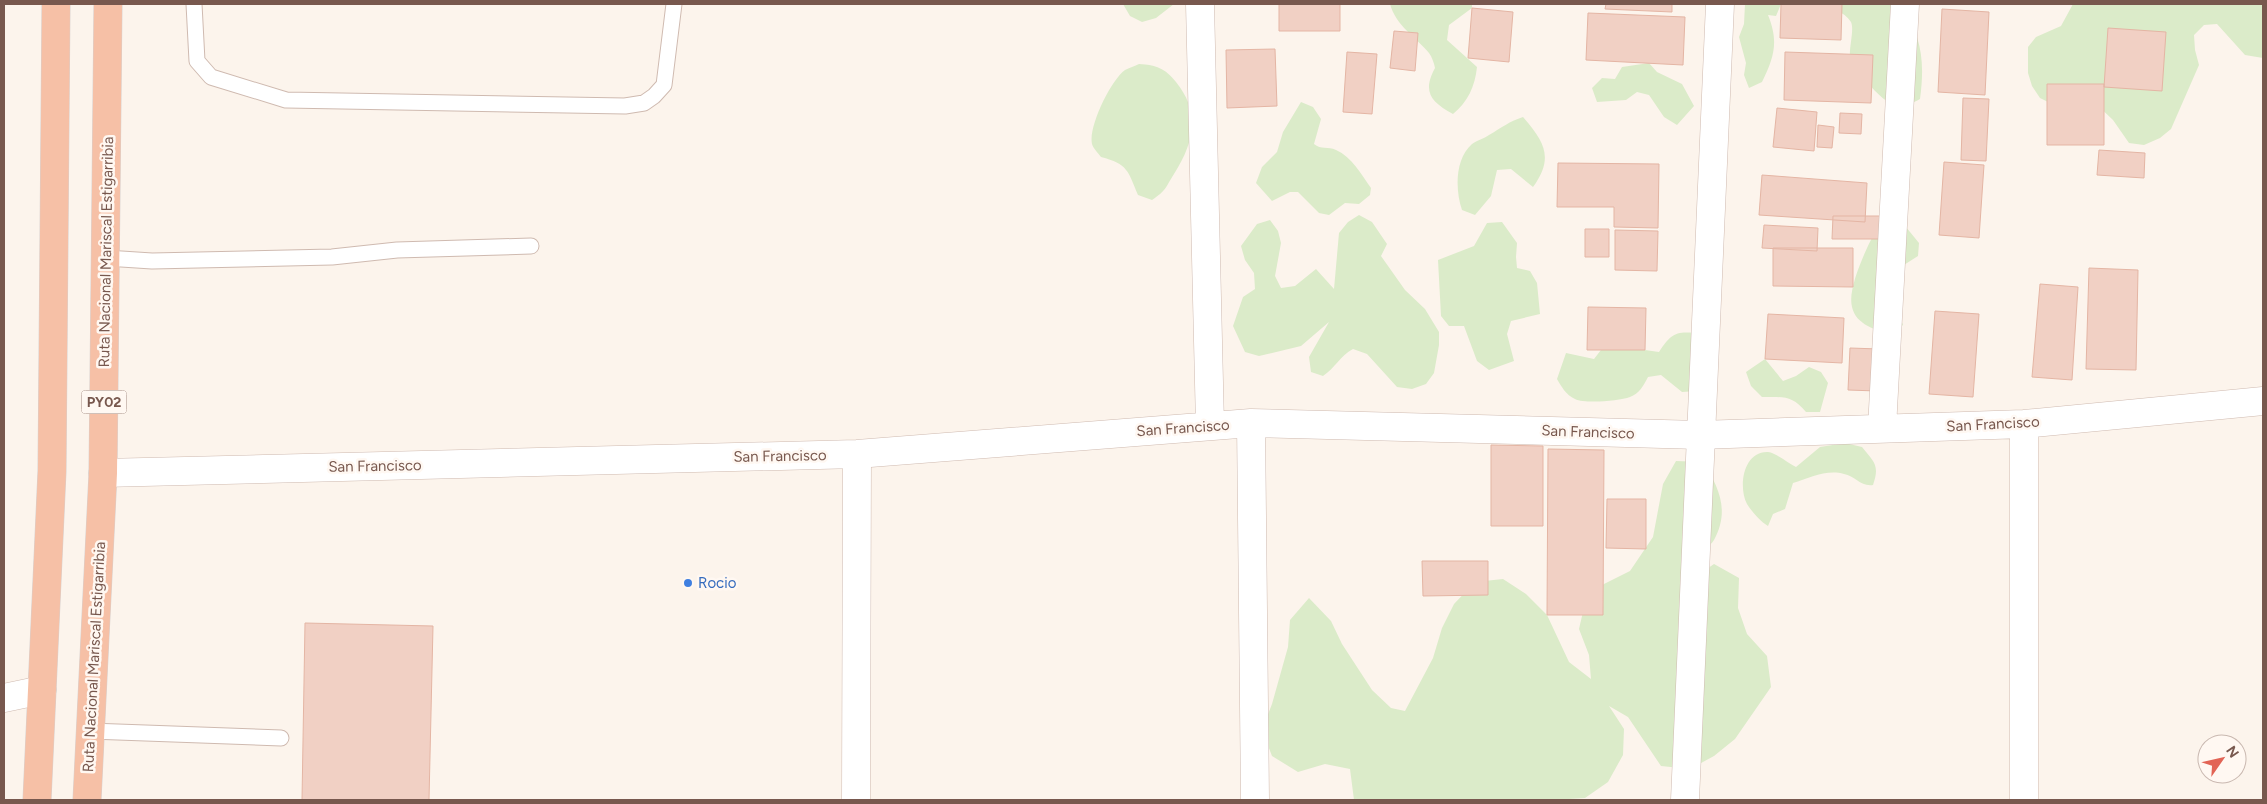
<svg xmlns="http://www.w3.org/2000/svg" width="2267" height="804" font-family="Figtree,sans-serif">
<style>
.green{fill:#dbebc9}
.building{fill:#f1d0c4;stroke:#e4b5a4}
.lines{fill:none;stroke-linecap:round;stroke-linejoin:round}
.service-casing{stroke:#cfbab0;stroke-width:17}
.minor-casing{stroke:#cfbab0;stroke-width:29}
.tertiary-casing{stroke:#cfbab0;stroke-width:29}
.trunk-casing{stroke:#d9d0cd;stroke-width:29}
.service{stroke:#fff;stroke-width:15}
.minor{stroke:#fff;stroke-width:28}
.tertiary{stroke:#fff;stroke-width:28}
.trunk{stroke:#f6c0a6;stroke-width:28}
.shop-dot{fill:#3f7fe0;stroke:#fff8f2;stroke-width:2}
.labels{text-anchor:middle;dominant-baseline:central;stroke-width:5;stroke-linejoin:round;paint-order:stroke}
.shield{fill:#fff8f2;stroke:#a0887f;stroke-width:1}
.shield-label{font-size:14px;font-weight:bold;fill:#78584e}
.street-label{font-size:15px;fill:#78584e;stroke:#fff8f2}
.shop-label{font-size:15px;fill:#366cbe;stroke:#fff8f2;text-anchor:start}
</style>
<rect width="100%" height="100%" fill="#fcf4ec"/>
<path class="green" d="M1123,4H1174L1156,18L1142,22L1130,16Z
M1390,4H1472V8L1449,25L1447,40L1477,67C1475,86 1468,102 1453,114C1431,102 1422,92 1435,68C1434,63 1432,57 1429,53C1416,37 1396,26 1390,4Z
M1745,4H1781L1776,16L1768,15C1779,42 1774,57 1762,82L1749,88L1744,75L1746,63L1739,37L1744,24Z
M1818,4H1900C1922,36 1925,61 1920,99C1895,114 1883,100 1866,81C1861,76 1852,70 1851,64C1847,52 1855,31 1851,22C1844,11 1830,8 1818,4Z
M2073,4H2263V58L2245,55L2217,24L2204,25L2194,35L2195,50L2199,65L2171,129L2160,138L2144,145L2129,143L2113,120L2093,101L2052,104L2040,98L2032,86L2028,73V47L2036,37L2061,26Z
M1649,63L1657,72L1682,84L1694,106L1677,125L1664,117L1649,95L1637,92L1626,100L1597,102L1592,88L1602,78L1615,79L1622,67Z
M1139,64C1156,65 1165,68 1176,82C1201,113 1194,142 1174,174C1165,188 1167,190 1152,200L1138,195C1128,171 1128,164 1101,157C1098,153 1093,148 1092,144C1088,127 1111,80 1125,70C1129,68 1135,66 1139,64Z
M1301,102L1313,107L1321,119L1314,144C1321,150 1328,146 1336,150C1352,157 1361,174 1371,188L1370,195L1359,204L1345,203L1329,215L1319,213L1298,192H1290L1272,201L1256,183L1262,167L1277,152L1283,132Z
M1523,117C1545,142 1554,158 1533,187L1511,169L1497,170L1491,196L1475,215L1462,210C1455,189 1455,159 1472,144C1477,140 1484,139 1489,135C1501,128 1510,121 1523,117Z
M1359,215L1372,222L1387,244L1381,256L1405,290L1425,309L1439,332V345L1434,373L1426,384L1412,389L1397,387L1367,354L1353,349C1340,356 1335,368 1323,376L1311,372L1309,357L1329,322L1301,346L1259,356L1245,352L1233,326L1243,297L1255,289L1254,273L1245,260L1241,246L1257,224L1270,220L1278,231L1281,243L1275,276L1281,288L1295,286L1316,269L1334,289L1339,233L1348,222Z
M1901,221L1919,243L1918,256L1885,277L1903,325L1892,333C1877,331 1856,325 1852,307C1847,288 1867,247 1876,230Z
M1502,222L1517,243L1516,257L1517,268L1530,271L1537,283L1540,314L1511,321L1507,334L1514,361L1489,370L1477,361L1464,326H1449L1441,316L1438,260L1474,246L1487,223Z
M1622,331L1645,350L1659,352C1670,336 1674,331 1694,333L1697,391L1682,392L1661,375L1648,377C1644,385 1639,394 1630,397C1619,401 1585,404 1575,399C1566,395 1561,386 1557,379L1566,353L1594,359L1611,337Z
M1765,359L1783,381L1796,376L1809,367L1821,372L1828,383L1820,412H1806C1792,395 1783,397 1762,397L1751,386L1746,372Z
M1845,443L1862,447C1874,462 1880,465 1873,485C1861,487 1855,476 1844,474C1827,469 1809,478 1793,483L1785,509L1773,514L1768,526C1760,521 1752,512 1747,504C1738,487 1743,451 1768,452C1776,453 1788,463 1796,467L1820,447Z
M1676,461L1703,462C1719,487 1730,511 1714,540C1710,547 1699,553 1693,559L1692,579L1714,564L1739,578L1738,608L1747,634L1767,656L1771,687L1735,739L1714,756L1690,769L1661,766L1628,717L1609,706L1624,729L1623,755L1608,782L1585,798L1553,800H1354L1350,769L1325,764L1298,772L1272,756L1262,730L1272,704L1288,647L1290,620L1309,598L1331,621L1342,644L1372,690L1391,708L1405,711L1433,658L1442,628L1454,604L1475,582L1503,579L1526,594L1547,615L1569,662L1591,679L1589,655L1579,629L1585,603L1604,584L1630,571L1653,537L1663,484Z"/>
<path class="building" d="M1279,4H1340V31H1279Z
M1606,4H1672V12L1605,9Z
M1781,4H1842L1841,40L1780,38Z
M1472,8L1513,12L1509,62L1468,58Z
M1942,9L1989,12L1985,95L1938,92Z
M1588,13L1685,17L1683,65L1586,60Z
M2108,28L2166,32L2162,91L2104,87Z
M1394,31L1418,33L1415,71L1390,68Z
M1275,49L1277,106L1227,108L1226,50Z
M1347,52L1377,54L1372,114L1343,112Z
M1785,52L1873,55L1871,103L1784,100Z
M2047,84H2104V145H2047Z
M1963,98L1989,99L1986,161L1961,160Z
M1777,108L1817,112L1814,151L1773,147Z
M1840,113L1862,114L1861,134L1839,133Z
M1818,125L1834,127L1832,148L1817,147Z
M2099,150L2145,153L2144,178L2097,175Z
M1944,162L1984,165L1979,238L1939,235Z
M1558,163L1659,164L1658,228L1614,227V207H1557Z
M1762,175L1867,183L1865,222L1759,215Z
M1833,216H1885L1884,239H1832Z
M1764,225L1818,228L1817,251L1762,248Z
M1585,229H1609V257H1585Z
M1615,230L1658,231L1657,271L1615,270Z
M1773,248H1853V287L1773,286Z
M2089,268L2138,270L2136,370L2086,369Z
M2040,284L2078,287L2072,380L2032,377Z
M1588,307L1646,308L1645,350H1587Z
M1935,311L1979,314L1973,397L1929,394Z
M1768,314L1844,318L1842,363L1765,359Z
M1850,348L1879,349L1877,391L1848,390Z
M1491,445L1543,446V526H1491Z
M1548,449L1604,450L1603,615H1547Z
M1607,499H1646V549L1606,548Z
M1422,561H1488V595L1423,596Z
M305,623L433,626L429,800H302Z"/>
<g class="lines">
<defs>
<path id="service" d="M194,4L197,61L211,77L286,100L625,106L644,103L654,96L664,85L674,4
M106,258L152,261L332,257L397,250L531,246
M90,731L281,738"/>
<path id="minor" d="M1200,4L1210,425
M1251,423L1255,800
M2024,424V800
M1882,428L1905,4
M103,473L857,454L1251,423L1700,435L2024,424L2263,401
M4,698L42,690
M856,800L857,454"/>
<path id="tertiary" d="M1685,800L1720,4"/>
<path id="trunk" d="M37,800L52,471L56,4
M87,800L103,473L108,4"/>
</defs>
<use href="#service" class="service-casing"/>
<use href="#minor" class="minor-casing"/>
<use href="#tertiary" class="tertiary-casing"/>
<use href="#trunk" class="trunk-casing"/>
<use href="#service" class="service"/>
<use href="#minor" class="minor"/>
<use href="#tertiary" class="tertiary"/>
<use href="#trunk" class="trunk"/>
</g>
<circle class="shop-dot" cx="688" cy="583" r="5"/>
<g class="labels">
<rect class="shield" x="81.5" y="390.5" width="45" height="23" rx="4"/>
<g class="shield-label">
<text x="104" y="402">PY02</text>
</g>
<g class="street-label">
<text transform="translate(106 252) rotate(-89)">Ruta Nacional Mariscal Estigarribia</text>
<text transform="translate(1993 424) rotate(-3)">San Francisco</text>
<text transform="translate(1183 428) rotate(-4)">San Francisco</text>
<text transform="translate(1588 432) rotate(2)">San Francisco</text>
<text transform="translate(780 456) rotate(-1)">San Francisco</text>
<text transform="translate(375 466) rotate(-1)">San Francisco</text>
<text transform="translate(94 657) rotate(-87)">Ruta Nacional Mariscal Estigarribia</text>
</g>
<g class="shop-label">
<text x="698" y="583">Rocio</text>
</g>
</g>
<rect width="2267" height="804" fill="none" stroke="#78584e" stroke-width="10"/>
<g transform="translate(2222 759) rotate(56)"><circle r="24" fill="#fff8f2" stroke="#c9b8b0"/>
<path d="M0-4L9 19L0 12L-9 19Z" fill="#e26455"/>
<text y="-8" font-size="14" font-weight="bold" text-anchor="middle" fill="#78584e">N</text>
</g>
</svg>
